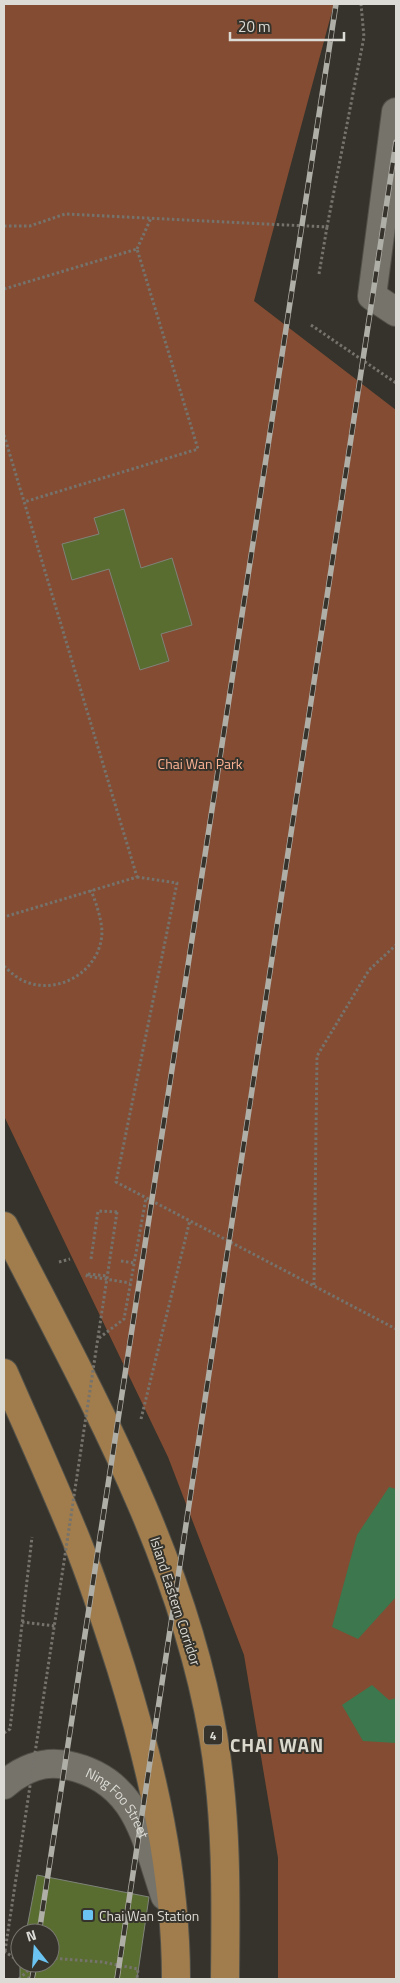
<svg xmlns="http://www.w3.org/2000/svg" width="400" height="1983" font-family="'Titillium Web',sans-serif">
<style>
.green{fill:#844c33}
.water{fill:#3c774e}
.building{fill:#596d30;stroke:#7f8379}
.lines{fill:none;stroke-linecap:round;stroke-linejoin:round}
.minor-casing{stroke:#525149;stroke-width:30}
.tertiary-casing{stroke:#525149;stroke-width:30}
.trunk-casing{stroke:#525149;stroke-width:30}
.path{stroke:#75736c;stroke-width:3;stroke-dasharray:2.5 2.5;stroke-linecap:butt}
.minor{stroke:#75736a;stroke-width:28}
.tertiary{stroke:#75736a;stroke-width:28}
.trunk{stroke:#a17c4c;stroke-width:28}
.rail-casing{stroke:#afaea7;stroke-width:5.5}
.rail{stroke:#35332b;stroke-width:4;stroke-dasharray:11;stroke-linecap:butt}
.path-bridge{stroke:#75736c;stroke-width:3;stroke-dasharray:2.5 2.5;stroke-linecap:butt}
.poi-dot{fill:#6ac3f1;stroke:#35332b;stroke-width:2}
.labels{text-anchor:middle;dominant-baseline:central;stroke-width:4;stroke-linejoin:round;paint-order:stroke}
.shield{fill:#35332b;stroke:#aaa9a2;stroke-width:1}
.shield-label{font-size:12px;font-weight:bold;fill:#dcdbd5}
.park-label{font-size:14px;fill:#fcb294;stroke:#35332b}
.street-label{font-size:14px;fill:#dcdbd5;stroke:#35332b}
.poi-label{font-size:14px;fill:#dcdbd5;stroke:#35332b;text-anchor:start}
.district-label{font-size:19px;font-weight:bold;letter-spacing:1px;fill:#dbd9ce;stroke:#35332b}
</style>
<rect width="100%" height="100%" fill="#35332b"/>
<path class="green" d="M4,4H334L254,301L396,410V1979H278V1858L244,1655L168,1457L4,1116Z"/>
<path class="water" d="M389,1487L396,1489V1597L358,1639L332,1627L357,1535Z
M372,1685L389,1700L396,1698V1743L363,1741L342,1705Z"/>
<path class="building" d="M124,509L141,568L172,558L192,625L161,634L169,661L140,670L109,569L72,580L62,544L99,534L94,518Z
M37,1875L149,1897L137,1979H20V1963H50V1933H26Z"/>
<g class="lines">
<defs>
<path id="minor" d="M396,112L372,296L396,312"/>
<g id="tertiary">
<path id="s1" d="M4,1785C21,1770 43,1760 66,1765C137,1779 145,1837 165,1896"/>
</g>
<path id="trunk" d="M4,1226C88,1391 181,1551 213,1735C227,1816 226,1897 225,1979
M4,1373C28,1428 53,1483 76,1539C93,1581 107,1624 121,1668C152,1768 176,1873 176,1979"/>
</defs>
<use href="#minor" class="minor-casing"/>
<use href="#tertiary" class="tertiary-casing"/>
<use href="#trunk" class="trunk-casing"/>
<path class="path" d="M4,226H30L65,214L327,227L364,37L361,4
M137,249L151,218
M319,274L327,227
M4,289L137,249L198,449L24,502
M311,325L396,383
M4,435L137,877L4,917
M137,877L177,883L116,1182L396,1329
M4,966C11,973 19,980 29,983C63,994 102,968 102,931C101,917 96,903 91,890
M91,1259L98,1211L117,1212
M121,1261L134,1263
M59,1262L70,1259
M88,1274L87,1276L130,1283
M88,1274L108,1276
M314,1285L317,1056L369,970L396,945
M99,1338L124,1319L146,1198
M141,1419L190,1220
M22,1622L55,1626
M4,1733L10,1729L32,1537
M4,1951L20,1962
M50,1958L102,1962L138,1969L137,1979
M19,1979L36,1963
M28,1979L39,1963"/>
<use href="#minor" class="minor"/>
<use href="#tertiary" class="tertiary"/>
<use href="#trunk" class="trunk"/>
<defs>
<path id="rail" d="M39,1933L336,4
M32,1979L35,1963
M117,1979L396,142"/>
</defs>
<use href="#rail" class="rail-casing"/>
<use href="#rail" class="rail"/>
<path class="path-bridge" d="M5,1951L117,1212"/>
</g>
<rect class="poi-dot" x="82" y="1909" width="12" height="12" rx="2.5"/>
<g class="labels">
<rect class="shield" x="204" y="1725.5" width="18" height="19" rx="4"/>
<g class="shield-label">
<text x="213" y="1735">4</text>
</g>
<g class="park-label">
<text x="200" y="763">Chai Wan Park</text>
</g>
<g class="street-label">
<text transform="translate(176 1601) rotate(72)">Island Eastern Corridor</text>
<text stroke="none"><textPath href="#s1" startOffset="135">Ning Foo Street</textPath></text>
</g>
<g class="poi-label">
<text x="99" y="1915">Chai Wan Station</text>
</g>
<g class="district-label">
<text x="277" y="1744">CHAI WAN</text>
</g>
</g>
<rect width="400" height="1983" fill="none" stroke="#dcdbd5" stroke-width="10"/>
<g transform="translate(35 1948) rotate(343)"><circle r="24" fill="#35332b" stroke="#78766f"/>
<path d="M0-4L9 19L0 12L-9 19Z" fill="#6ac3f1"/>
<text y="-8" font-size="14" font-weight="bold" text-anchor="middle" fill="#dcdbd5">N</text>
</g>
<path d="M230 32v8h114v-8" fill="none" stroke="#dcdbd5" stroke-width="2.5"/>
<text x="238" y="32" font-size="15" fill="#dcdbd5" stroke="#35332b" stroke-width="4" paint-order="stroke">20 m</text>
</svg>
